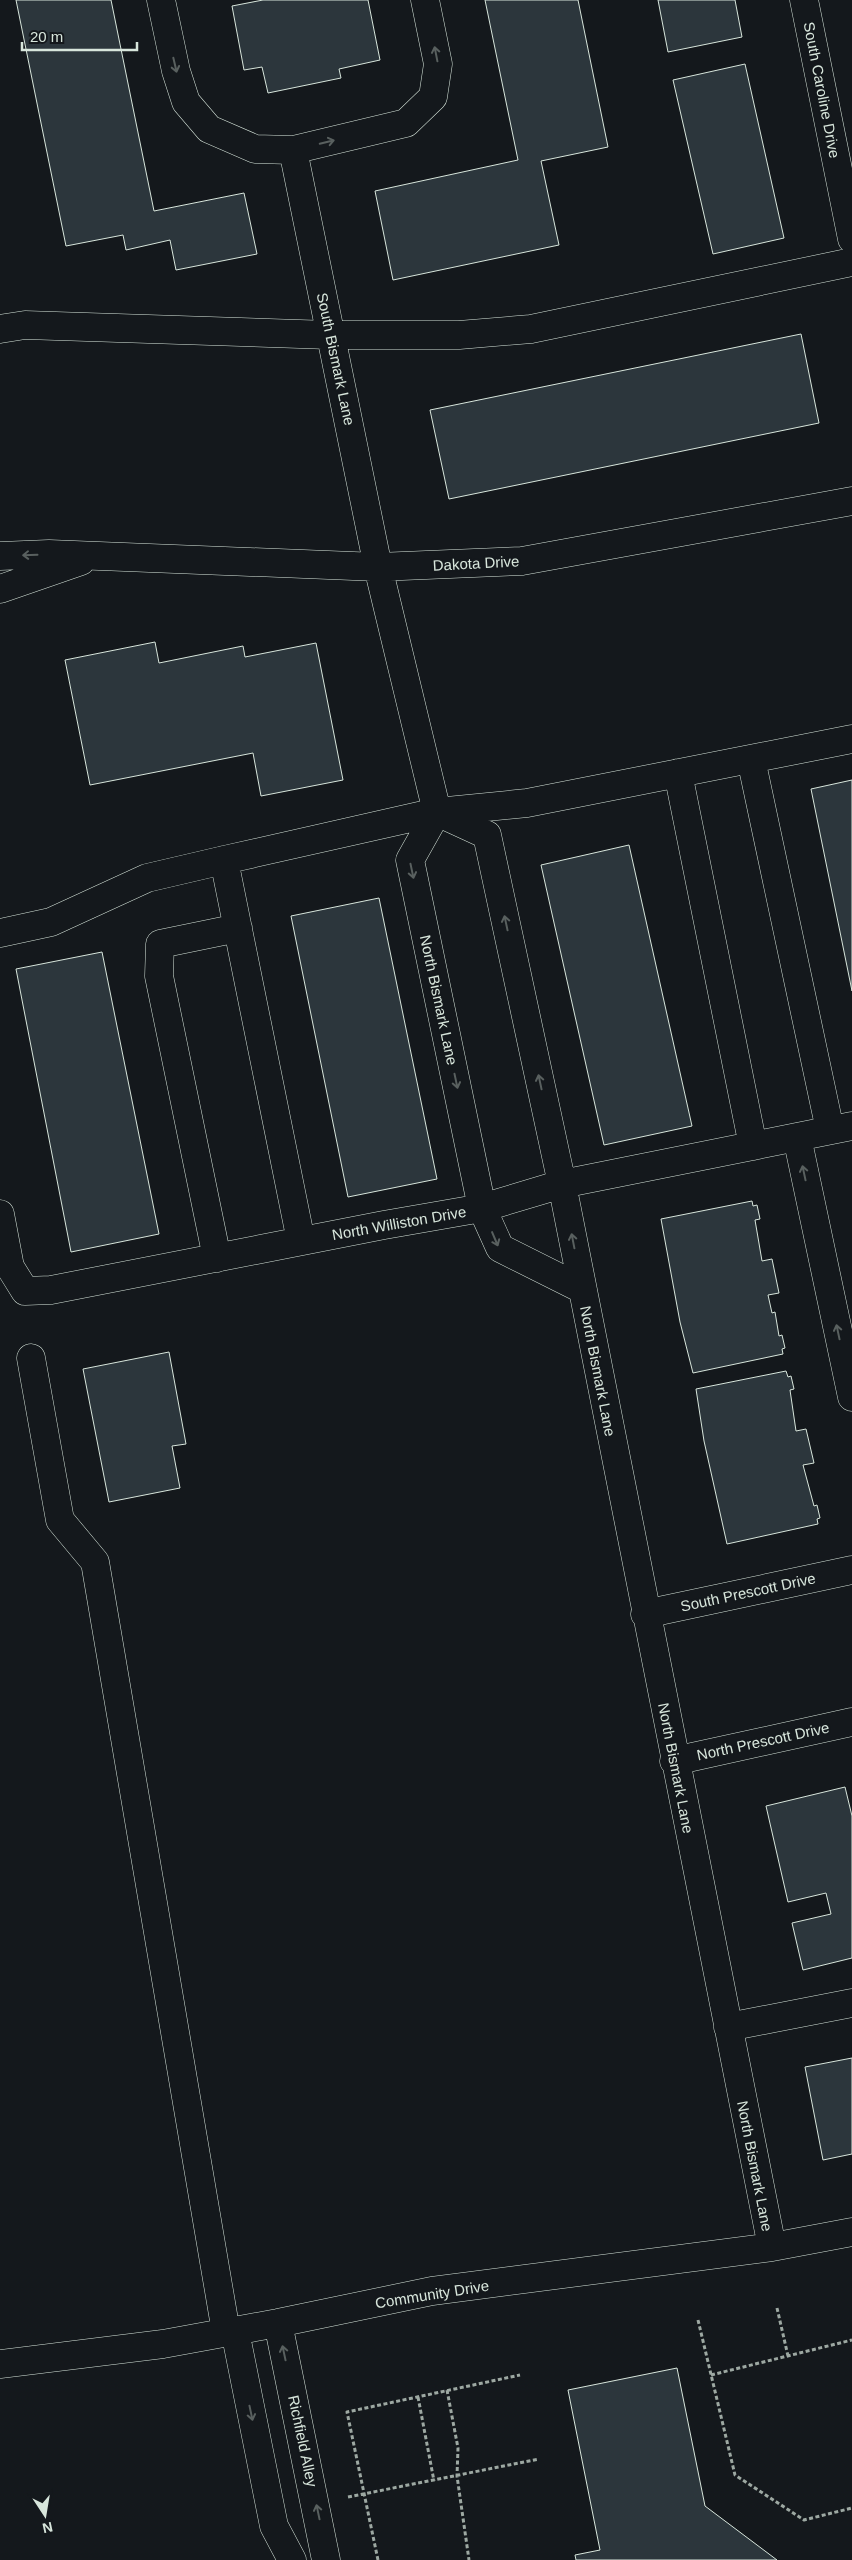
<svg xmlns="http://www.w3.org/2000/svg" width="852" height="2560" font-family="Helvetica,sans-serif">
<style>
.building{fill:#2c363c;stroke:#d8e6dc}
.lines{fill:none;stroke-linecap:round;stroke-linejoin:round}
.minor-casing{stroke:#d8e6dc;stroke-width:29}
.path{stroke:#9da8a2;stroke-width:3;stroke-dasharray:4 2.5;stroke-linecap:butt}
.minor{stroke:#14181c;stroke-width:28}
.oneway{stroke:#59605f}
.labels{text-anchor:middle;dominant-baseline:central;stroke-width:4;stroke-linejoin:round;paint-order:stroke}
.street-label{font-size:15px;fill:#d8e6dc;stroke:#14181c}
</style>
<rect width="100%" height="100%" fill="#14181c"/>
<path class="building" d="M16,0H111L154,211L244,193L257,254L176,270L170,240L126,250L123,235L66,246Z
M263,0H368L380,60L339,69L341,78L268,93L262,67L244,70L232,6Z
M485,0H578L608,147L541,161L559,245L393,280L375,191L518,160Z
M658,0H735L742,37L668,52Z
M745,64L784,238L713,254L673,80Z
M801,334L819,423L449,499L430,410Z
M155,642L159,663L243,646L245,657L316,643L343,780L261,796L253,753L90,785L65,660Z
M852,780V991L811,789Z
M629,845L692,1126L604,1145L541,865Z
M379,898L437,1179L348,1197L291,916Z
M102,952L159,1234L71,1252L16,969Z
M752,1201L753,1206L757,1205L760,1219L755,1220L762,1261L772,1259L779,1293L768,1295L772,1313L775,1312L779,1336L782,1335L785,1348L782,1349L783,1354L693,1373L680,1322L661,1219Z
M169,1352L186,1444L172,1446L180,1488L109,1502L83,1369Z
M786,1371L788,1377L791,1376L794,1389L790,1390L796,1431L806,1429L814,1463L803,1465L814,1506L817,1505L820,1518L817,1519L818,1524L727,1544L704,1441L696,1389Z
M845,1787L852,1816V1958L803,1970L792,1923L831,1914L826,1893L788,1902L766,1806Z
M852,2058V2154L823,2160L805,2067Z
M677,2368L705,2506L777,2560H576L575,2555L600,2550L568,2390Z"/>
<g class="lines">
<defs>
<path id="minor" d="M161,0L176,71L186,102L209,129L255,149L293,150L406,123L433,97L438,64L425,0
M804,0L852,239
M293,150L378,567L437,812L410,860L482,1208L500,1248L582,1289
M0,329L25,325L330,335H459L531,329L852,262
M0,556L49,554L378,567L522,561L852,501
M0,589L81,561
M751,759L830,1130
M678,773L753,1146
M437,812L487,835L562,1184L772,2247
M224,860L301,1241
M0,933L51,922L147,878L224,860L437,812L527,803L852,739
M797,1137L852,1397
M0,1214L10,1267L25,1291L51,1290L384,1225L482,1208L562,1184L852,1126
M217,1258L159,976L160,944L238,928
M31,1358L60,1520L95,1562L226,2332
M645,1614L852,1570
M674,1761L852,1722
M728,2027L852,2003
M278,2323L326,2560
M235,2331L274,2526L292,2560
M0,2364L163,2344L278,2323L432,2291L772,2247L852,2232"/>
</defs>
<use href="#minor" class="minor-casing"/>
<path class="path" d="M777,2308L788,2356
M698,2320L735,2475L804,2520L852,2508
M711,2375L852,2340
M447,2390L458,2448L457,2476L469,2560
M418,2397L434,2481
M348,2497L539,2459
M378,2560L347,2412L520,2375"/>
<use href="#minor" class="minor"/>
</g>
<defs><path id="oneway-shaft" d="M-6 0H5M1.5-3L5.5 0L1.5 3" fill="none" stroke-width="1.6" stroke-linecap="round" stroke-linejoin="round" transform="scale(1.25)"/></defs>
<g class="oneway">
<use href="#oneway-shaft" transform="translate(436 54) rotate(-101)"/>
<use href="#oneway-shaft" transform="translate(175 65) rotate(77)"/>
<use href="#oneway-shaft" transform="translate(327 142) rotate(-14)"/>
<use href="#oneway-shaft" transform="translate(30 555) rotate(178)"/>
<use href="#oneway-shaft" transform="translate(412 871) rotate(78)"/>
<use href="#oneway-shaft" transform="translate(506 923) rotate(-102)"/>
<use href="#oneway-shaft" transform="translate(456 1081) rotate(78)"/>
<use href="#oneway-shaft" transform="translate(540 1082) rotate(-102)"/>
<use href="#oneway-shaft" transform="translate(804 1173) rotate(-102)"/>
<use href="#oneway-shaft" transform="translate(495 1239) rotate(67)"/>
<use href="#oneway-shaft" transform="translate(573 1241) rotate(-101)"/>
<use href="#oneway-shaft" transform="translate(838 1332) rotate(-102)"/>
<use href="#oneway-shaft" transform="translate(284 2353) rotate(-102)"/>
<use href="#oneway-shaft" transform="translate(251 2413) rotate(78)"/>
<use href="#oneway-shaft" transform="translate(318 2512) rotate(-102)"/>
</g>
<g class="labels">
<g class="street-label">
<text transform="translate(822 90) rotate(79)">South Caroline Drive</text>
<text transform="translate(336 359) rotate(78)">South Bismark Lane</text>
<text transform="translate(476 563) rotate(-3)">Dakota Drive</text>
<text transform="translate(439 1000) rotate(78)">North Bismark Lane</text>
<text transform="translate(399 1223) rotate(-10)">North Williston Drive</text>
<text transform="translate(598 1371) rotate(79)">North Bismark Lane</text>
<text transform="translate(748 1592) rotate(-12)">South Prescott Drive</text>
<text transform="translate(763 1741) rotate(-12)">North Prescott Drive</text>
<text transform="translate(676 1768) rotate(79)">North Bismark Lane</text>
<text transform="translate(755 2166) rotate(79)">North Bismark Lane</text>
<text transform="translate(432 2294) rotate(-9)">Community Drive</text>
<text transform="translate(303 2441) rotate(78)">Richfield Alley</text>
</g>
</g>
<g transform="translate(45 2515) rotate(168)" stroke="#14181c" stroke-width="4" paint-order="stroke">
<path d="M0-4L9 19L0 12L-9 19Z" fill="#d8e6dc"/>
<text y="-8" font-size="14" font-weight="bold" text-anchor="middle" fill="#d8e6dc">N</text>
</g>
<path d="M22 42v8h115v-8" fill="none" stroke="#d8e6dc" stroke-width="2.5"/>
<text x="30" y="42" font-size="15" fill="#d8e6dc" stroke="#14181c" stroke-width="4" paint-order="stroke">20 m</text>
</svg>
